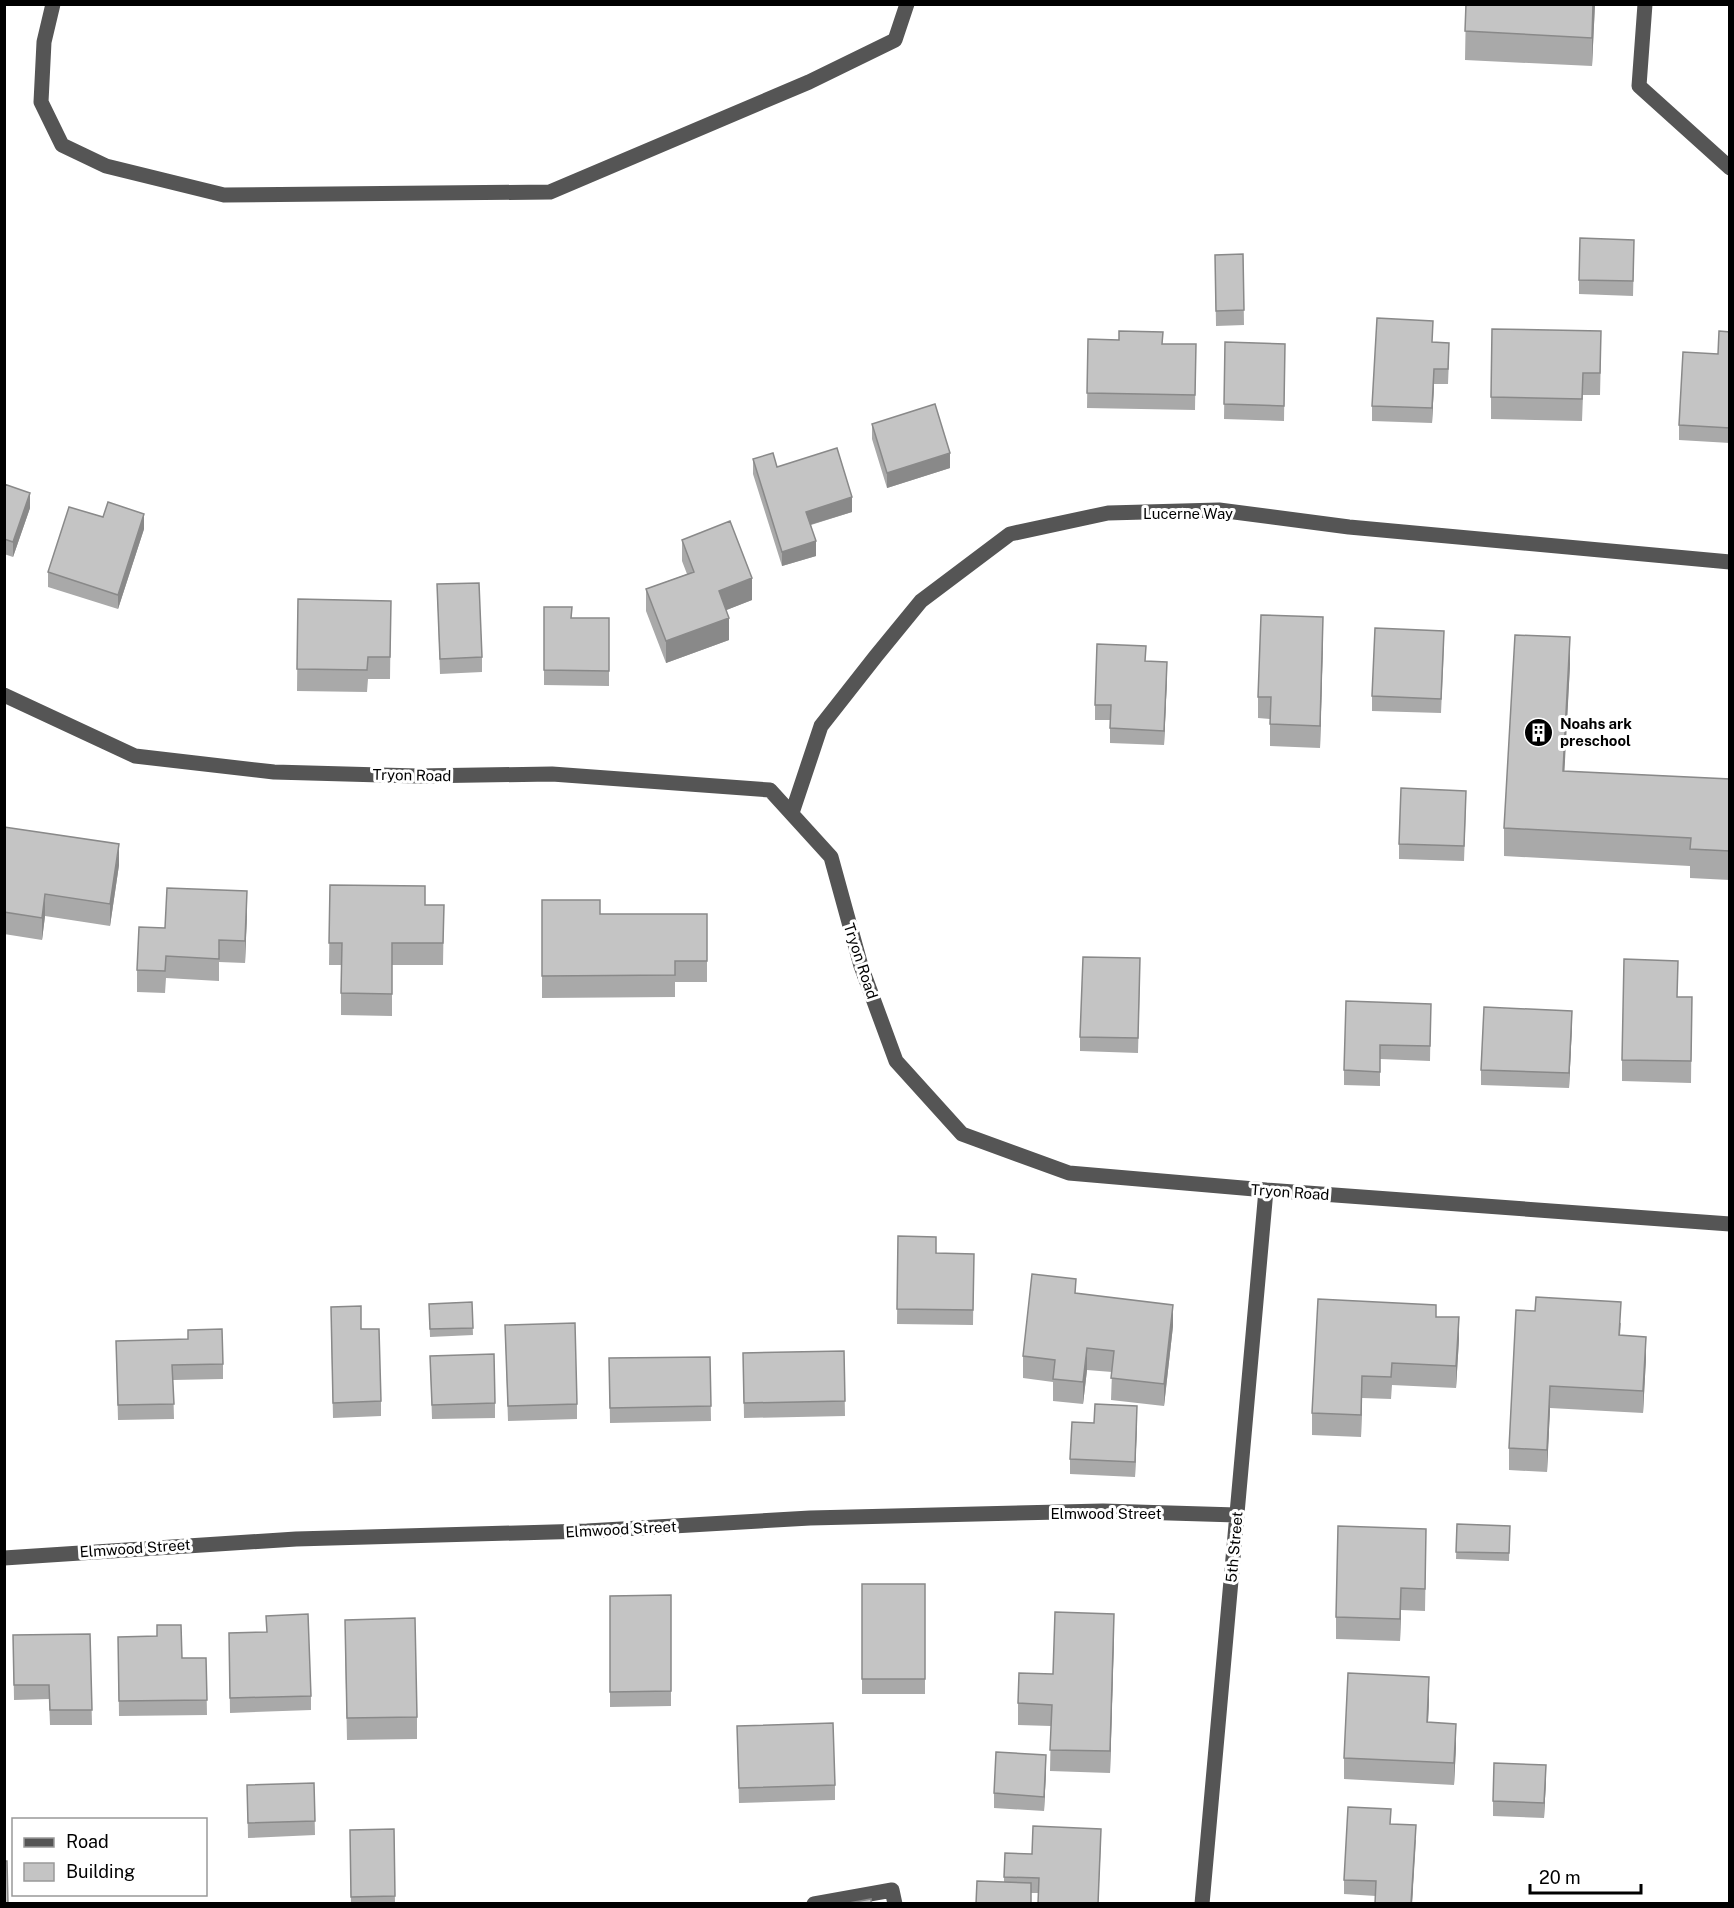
<svg xmlns="http://www.w3.org/2000/svg" width="1734" height="1908" font-family="'Public Sans',sans-serif">
<style>
.lines{fill:none;stroke-linecap:round;stroke-linejoin:round}
.minor{stroke:#555;stroke-width:15}
.wall{fill:#a9a9a9}
.shaded-wall{fill:#898989}
.building{fill:#c4c4c4;stroke:#898989;stroke-width:1.5}
.labels{text-anchor:middle;dominant-baseline:central;stroke-width:6;stroke-linejoin:round;paint-order:stroke}
.street-label{font-size:15px;fill:#000;stroke:#fff}
.poi-label{font-size:15px;font-weight:bold;fill:#000;stroke:#fff;text-anchor:start}
</style>
<rect width="100%" height="100%" fill="#fff"/>
<g class="lines">
<path class="minor" d="M53,4L44,42L41,102L62,145L106,166L224,195L550,192L809,82L895,40L907,4
M1645,4L1639,86L1730,168
M4,695L135,756L274,772L417,776L552,774L770,790L831,857L861,966L896,1061L962,1134L1069,1173L1266,1190L1730,1224
M792,813L821,726L876,656L921,601L1010,534L1108,513L1219,510L1349,527L1730,562
M4,1558L296,1539L587,1531L810,1518L1103,1511L1237,1515
M814,1904L892,1890L895,1904
M1202,1904L1266,1190"/>
</g>
<path class="wall" d="M1466,4H1595L1592,66L1465,60Z
M1243,254L1244,325L1216,326L1215,255Z
M1634,255L1633,296L1579,294V280Z
M1730,332V443L1679,440V425Z
M1088,339L1163,344H1196L1195,410L1087,408Z
M1225,342L1285,344L1284,421L1224,419Z
M1433,342L1449,358L1448,384H1434L1432,423L1372,421V406Z
M1601,353L1600,395H1583L1582,421L1491,419V397Z
M872,424L950,468L887,488L872,439Z
M753,459L777,467L852,512L811,525L816,556L782,566L753,474Z
M4,484L30,508L13,557L4,554Z
M144,529L118,609L48,587V572Z
M682,540L752,600L726,610L729,640L666,663L646,611V589L687,574L682,561Z
M437,584L482,657V672L440,674Z
M298,599L391,601L390,679H368L367,692L297,691Z
M544,607L572,618H609V686L544,685Z
M1323,639L1320,748L1270,746V719L1258,718V697Z
M1444,646L1441,713L1372,711V696Z
M1146,661L1167,677L1164,745L1110,743V720H1095V705Z
M1570,665L1564,771L1730,779V880L1690,878V866L1504,856V828Z
M1466,806L1464,861L1399,859V844Z
M4,827L119,865L110,926L45,916L42,940L4,934Z
M330,885L425,905H444L443,965H392V1016L341,1015V965H329Z
M542,900L600,914H707V982H675V997L542,998Z
M247,913L245,963L219,962V981L166,978L165,993L137,992V970L165,928Z
M1140,973L1138,1053L1080,1051V1037Z
M1677,997H1692L1691,1083L1622,1081V1060Z
M1431,1004L1430,1061L1380,1059V1086L1344,1085V1070Z
M1572,1025L1569,1088L1481,1085V1070Z
M898,1236L936,1253L974,1254L973,1325L897,1324Z
M1076,1294L1173,1326L1164,1406L1111,1400L1112,1372L1087,1370L1083,1404L1053,1401V1382L1023,1378V1356Z
M472,1302L473,1335L430,1337L429,1304Z
M1516,1310L1621,1323L1620,1335L1646,1358L1643,1413L1550,1408L1547,1472L1509,1470V1448Z
M1436,1317L1459,1339L1456,1388L1392,1385L1391,1399L1362,1398L1361,1437L1312,1435V1413Z
M331,1322L361,1329L381,1401V1416L333,1418Z
M505,1325L577,1404V1419L508,1421Z
M116,1341L223,1364V1379L173,1380L174,1419L118,1420Z
M844,1351L845,1416L744,1418L743,1353Z
M430,1356L495,1403V1418L432,1419Z
M710,1357L711,1421L610,1423L609,1358Z
M4,1380L5,1409L4,1431Z
M1137,1421L1135,1477L1070,1474V1459L1094,1423Z
M1457,1524L1510,1526L1509,1561L1456,1559Z
M1426,1550L1425,1611L1401,1610L1400,1641L1336,1639V1617Z
M862,1584H925V1694H862Z
M671,1595V1706L610,1707V1596Z
M266,1632L311,1696V1710L230,1713L229,1633Z
M90,1634L92,1725H50L49,1699L14,1700L13,1635Z
M1114,1635L1110,1773L1050,1771L1051,1726L1018,1725V1703L1053,1674Z
M118,1637L182,1658H206L207,1715L119,1716Z
M345,1642L417,1717V1739L347,1740Z
M1429,1699L1428,1723L1456,1746L1454,1785L1344,1779V1758Z
M737,1726L835,1785V1800L739,1803Z
M1046,1770L1044,1811L994,1808V1793Z
M1546,1779L1544,1818L1493,1816V1801Z
M314,1783L315,1835L248,1838L247,1785Z
M1391,1824L1416,1840L1412,1904H1375L1376,1896L1344,1894V1880Z
M394,1829L395,1904H351L350,1830Z
M1101,1843L1098,1904H1038V1893H1031V1904H976L1004,1882V1877L1032,1854Z"/>
<path class="shaded-wall" d="M1593,4H1595L1592,66V38Z
M1434,369V384L1432,423V408Z
M950,453V468L887,488V473Z
M30,493V508L13,557V542Z
M852,497V512L806,526V512Z
M144,514V529L118,609V595Z
M816,541V556L782,566V552Z
M752,578V600L719,613V591Z
M1323,617V639L1320,748V726Z
M729,618V640L666,663V641Z
M1570,637V665L1563,799V771Z
M1167,662V677L1164,745V731Z
M119,844V865L110,926V904Z
M247,891V913L245,963V941Z
M45,894V916L42,940V918Z
M1572,1011V1025L1569,1088V1073Z
M1173,1305V1326L1164,1406V1384Z
M1459,1317V1339L1456,1388V1366Z
M1646,1337V1358L1643,1413V1391Z
M1087,1348V1370L1083,1404V1382Z
M1362,1376V1398L1361,1437V1415Z
M1550,1386V1408L1547,1472V1450Z
M1137,1406V1421L1135,1477V1462Z
M1401,1588V1610L1400,1641V1619Z
M1114,1614V1635L1110,1773V1751Z
M1429,1677V1699L1427,1744V1722Z
M1456,1724V1746L1454,1785V1763Z
M1046,1755V1770L1044,1811V1797Z
M1546,1765V1779L1544,1818V1803Z
M1416,1825L1412,1904H1411Z"/>
<path class="building" d="M1466,4H1593L1592,38L1465,31Z
M1580,238L1634,240L1633,281L1579,280Z
M1243,254L1244,310L1216,311L1215,255Z
M1377,318L1433,321L1432,342L1449,343L1448,369H1434L1432,408L1372,406Z
M1492,329L1601,331L1600,373H1583L1582,399L1491,397Z
M1119,331L1163,332L1162,344H1196L1195,395L1087,393L1088,339L1119,340Z
M1719,331L1730,332V428L1679,425L1683,352L1718,354Z
M1225,342L1285,344L1284,406L1224,404Z
M935,404L950,453L887,473L872,424Z
M837,448L852,497L806,512L816,541L782,552L753,459L773,453L777,467Z
M4,484L30,493L13,542L4,539Z
M108,502L144,514L118,595L48,572L69,507L103,517Z
M730,521L752,578L719,591L729,618L666,641L646,589L694,572L682,540Z
M479,583L482,657L440,659L437,584Z
M298,599L391,601L390,657H368L367,670L297,669Z
M544,607H572L571,618H609V671L544,670Z
M1261,615L1323,617L1320,726L1270,724L1271,697H1258Z
M1375,628L1444,631L1441,699L1372,696Z
M1515,635L1570,637L1563,771L1730,779V851L1690,849L1691,838L1504,828Z
M1097,644L1146,646L1145,661L1167,662L1164,731L1110,728L1111,705H1095Z
M1401,788L1466,791L1464,846L1399,844Z
M4,827L119,844L110,904L45,894L42,918L4,912Z
M330,885L425,886V905H444L443,943H392V994L341,993L342,943H329Z
M167,888L247,891L245,941L219,940V959L166,956L165,971L137,970L139,927L165,928Z
M542,900H600V914H707V961H675V975L542,976Z
M1083,957L1140,958L1138,1038L1080,1037Z
M1624,959L1678,961L1677,997H1692L1691,1061L1622,1060Z
M1346,1001L1431,1004L1430,1046L1380,1045V1072L1344,1070Z
M1484,1007L1572,1011L1569,1073L1481,1070Z
M898,1236L936,1237V1253L974,1254L973,1310L897,1309Z
M1032,1274L1076,1279L1075,1293L1173,1305L1164,1384L1111,1378L1114,1351L1087,1348L1083,1382L1053,1379L1055,1360L1023,1356Z
M1536,1297L1621,1302L1619,1335L1646,1337L1643,1391L1550,1386L1547,1450L1509,1448L1516,1310L1535,1311Z
M1318,1299L1436,1305V1317H1459L1456,1366L1392,1363L1391,1377L1362,1376L1361,1415L1312,1413Z
M472,1302L473,1328L430,1329L429,1304Z
M361,1306V1329H379L381,1401L333,1403L331,1307Z
M575,1323L577,1404L508,1406L505,1325Z
M222,1329L223,1364L172,1365L174,1404L118,1405L116,1341L188,1339V1330Z
M844,1351L845,1401L744,1403L743,1353Z
M494,1354L495,1403L432,1405L430,1356Z
M710,1357L711,1406L610,1408L609,1358Z
M1095,1404L1137,1406L1135,1462L1070,1459L1072,1422L1094,1423Z
M1457,1524L1510,1526L1509,1553L1456,1552Z
M1338,1526L1426,1529L1425,1589L1401,1588L1400,1619L1336,1617Z
M862,1584H925V1679H862Z
M671,1595V1691L610,1692V1596Z
M1055,1612L1114,1614L1110,1751L1050,1750L1052,1705L1018,1703L1019,1673L1053,1674Z
M308,1614L311,1696L230,1698L229,1633L267,1632L266,1616Z
M415,1618L417,1717L347,1718L345,1620Z
M157,1625H181L182,1658H206L207,1700L119,1701L118,1637L157,1636Z
M90,1634L92,1710H50L49,1685H14L13,1635Z
M1348,1673L1429,1677L1427,1722L1456,1724L1454,1763L1344,1758Z
M833,1723L835,1785L739,1788L737,1726Z
M996,1752L1046,1755L1044,1797L994,1793Z
M1494,1763L1546,1765L1544,1803L1493,1801Z
M314,1783L315,1821L248,1823L247,1785Z
M1348,1807L1391,1809L1390,1824L1416,1825L1411,1904H1375L1376,1881L1344,1880Z
M1033,1826L1101,1829L1098,1904L1038,1903L1039,1878L1004,1877L1005,1853L1032,1854Z
M394,1829L395,1896L351,1897L350,1830Z
M4,1861H7L8,1904H4Z
M977,1881L1031,1883V1904H976Z
M871,1899V1904H844Z"/>
<defs>
<symbol id="building-disc" viewBox="-11 -11 22 22"><circle r="9.5" fill="#000" stroke="#fff"/><path d="M-4-6H4V6H1V3H-1V6H-4ZM-2.5-4.3h1.7v1.8h-1.7ZM.8-4.3h1.7v1.8H.8ZM-2.5-1h1.7V.8h-1.7ZM.8-1h1.7V.8H.8Z" fill="#fff"/></symbol>
</defs>
<g fill-rule="evenodd">
<use href="#building-disc" x="1522" y="716" width="33" height="33"/>
</g>
<g class="labels">
<g class="street-label">
<text x="1188" y="513">Lucerne Way</text>
<text transform="translate(412 775) rotate(1)">Tryon Road</text>
<text transform="translate(861 961) rotate(72)">Tryon Road</text>
<text transform="translate(1290 1192) rotate(4)">Tryon Road</text>
<text x="1106" y="1513">Elmwood Street</text>
<text transform="translate(621 1529) rotate(-3)">Elmwood Street</text>
<text transform="translate(1234 1547) rotate(-85)">5th Street</text>
<text transform="translate(135 1548) rotate(-4)">Elmwood Street</text>
</g>
<g class="poi-label">
<text x="1560" y="723">Noahs ark<tspan x="1560" dy="17">preschool</tspan></text>
</g>
</g>
<rect width="1734" height="1908" fill="none" stroke="#000000" stroke-width="12"/>
<rect x="12" y="1818" width="195" height="78" fill="#ffffff" stroke="#999999" stroke-width="1.5"/>
<rect x="24" y="1838" width="30" height="9" fill="#555555" stroke="#999999" stroke-width="1.5"/>
<text x="66" y="1848" font-size="18" fill="#000000">Road</text>
<rect x="24" y="1863" width="30" height="18" fill="#c4c4c4" stroke="#999999" stroke-width="1.5"/>
<text x="66" y="1878" font-size="18" fill="#000000">Building</text>
<path d="M1530 1884v9h111v-9" fill="none" stroke="#000000" stroke-width="3"/>
<text x="1539" y="1884" font-size="18" fill="#000000" stroke="#ffffff" stroke-width="4.5" paint-order="stroke">20 m</text>
</svg>
